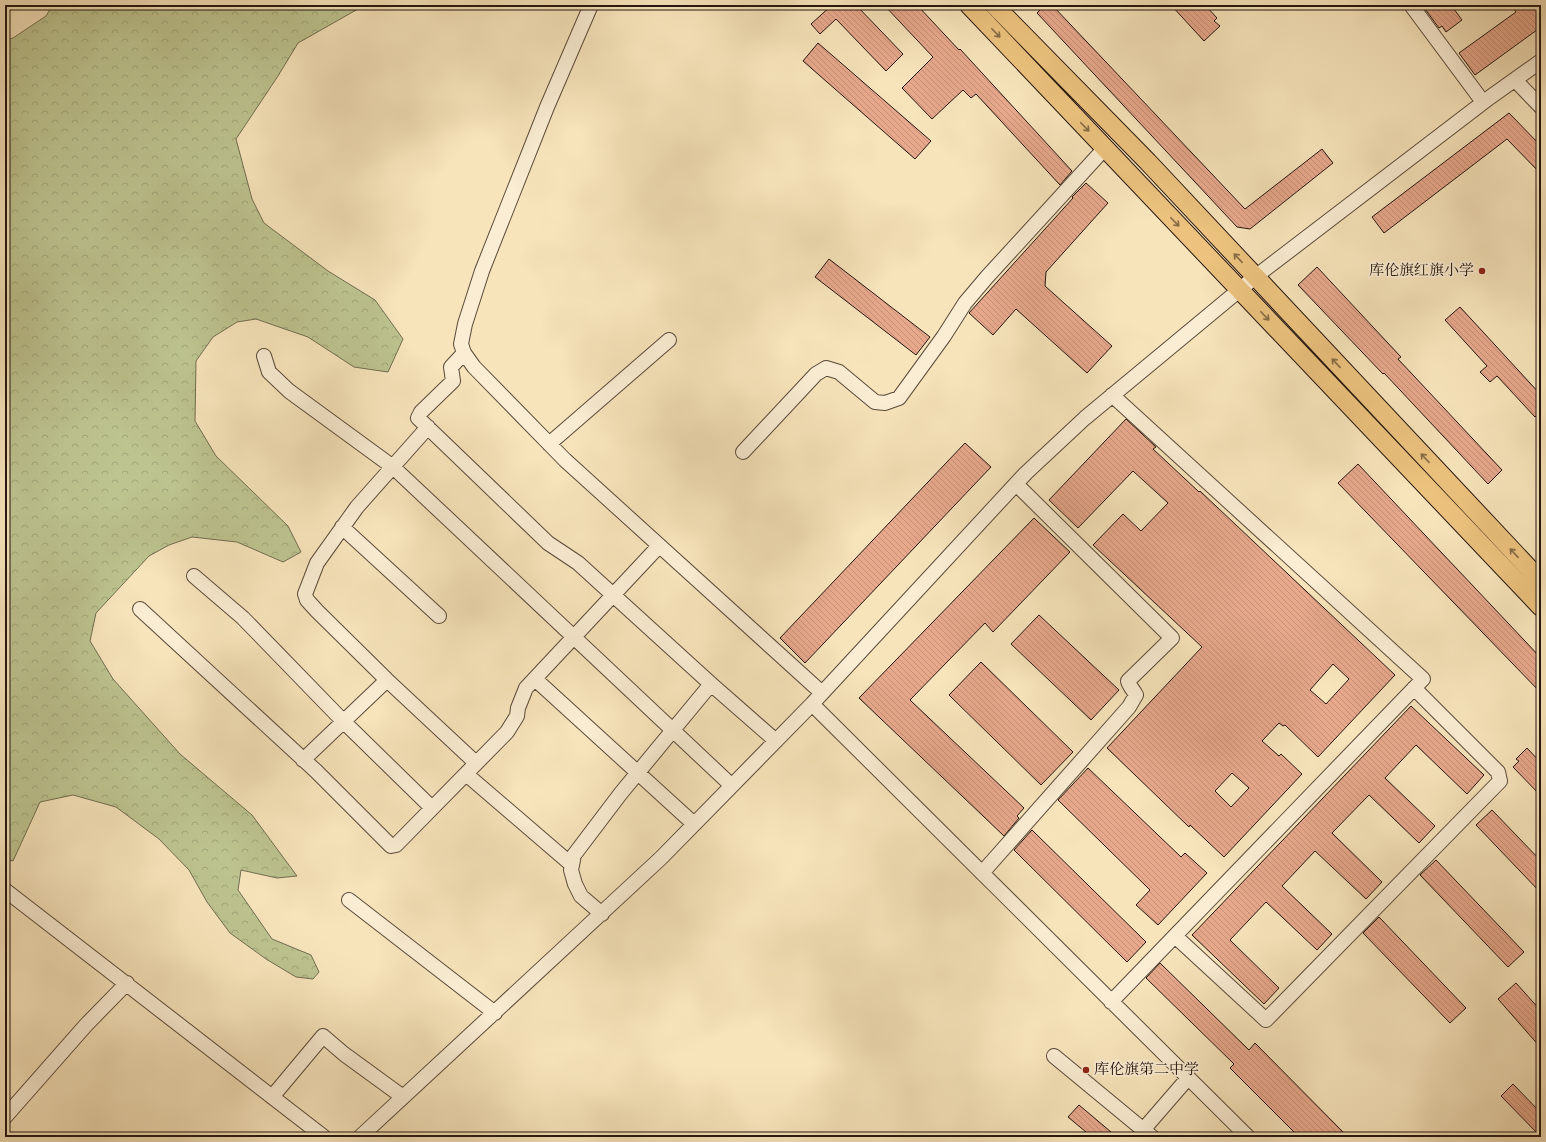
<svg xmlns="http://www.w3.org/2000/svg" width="1546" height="1142" font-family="'Old Standard TT','Noto Serif SC',serif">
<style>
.forest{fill:url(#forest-crowns);stroke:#716d50}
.building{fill:url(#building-back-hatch);stroke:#25160f;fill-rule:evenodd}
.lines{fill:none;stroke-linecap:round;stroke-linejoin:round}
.minor-casing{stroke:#5a4a3a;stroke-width:16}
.major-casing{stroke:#25160f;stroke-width:20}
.minor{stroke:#faedd3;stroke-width:14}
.major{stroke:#ecc27e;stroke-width:18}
.oneway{stroke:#886c46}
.poi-dot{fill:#8f2418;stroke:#faedd3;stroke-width:1.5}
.labels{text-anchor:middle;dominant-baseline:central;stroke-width:3.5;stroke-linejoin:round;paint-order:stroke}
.poi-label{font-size:15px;fill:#25160f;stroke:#faedd3;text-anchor:end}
</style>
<defs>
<pattern id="forest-crowns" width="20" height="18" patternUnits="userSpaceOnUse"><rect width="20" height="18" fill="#bdc490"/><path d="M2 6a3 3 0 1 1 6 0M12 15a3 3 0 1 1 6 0" fill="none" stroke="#a2a87b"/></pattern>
<pattern id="building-back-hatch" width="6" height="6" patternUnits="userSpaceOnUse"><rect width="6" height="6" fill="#e7a88c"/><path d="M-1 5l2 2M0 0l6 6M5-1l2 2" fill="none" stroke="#c69078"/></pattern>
</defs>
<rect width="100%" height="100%" fill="#f7e4bb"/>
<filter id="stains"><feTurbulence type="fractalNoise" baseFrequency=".005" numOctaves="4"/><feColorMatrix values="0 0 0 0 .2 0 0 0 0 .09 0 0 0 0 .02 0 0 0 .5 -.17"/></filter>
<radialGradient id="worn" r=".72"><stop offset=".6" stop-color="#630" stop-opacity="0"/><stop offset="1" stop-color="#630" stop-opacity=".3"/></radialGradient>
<path class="forest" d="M49,5H365L298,43L278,76L236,139L252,199L264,223L328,271L375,300L403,339L388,372L354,367L308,337L256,319L237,322L213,337L196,361L195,421L216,456L288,526L301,552L283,562L237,542L192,537L169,545L149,556L96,613L90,641L113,679L180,754L252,815L297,876L277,878L241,870L238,890L272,939L311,955L319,972L313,979L296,977L266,959L230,933L207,902L189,870L159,839L116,807L73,795L40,802L13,861L5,859V40L13,38L46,16L52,6Z"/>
<path class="building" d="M832,5H856L903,54L886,71L836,19L820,34L811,24Z
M884,5H917L959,50L960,49L1072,171L1060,185L976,94L971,98L963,90L932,119L902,88L933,57Z
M1045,5H1052L1245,209L1322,149L1333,163L1250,229L1237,227L1037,13Z
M1171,5H1205L1217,18L1214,21L1220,26L1204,41Z
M1430,5H1451L1462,20L1446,32L1442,26L1439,28L1425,9Z
M1511,5H1541V27L1475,75L1459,53L1516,12Z
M818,43L931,141L915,159L803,61Z
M1509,113L1541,146V174L1507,139L1384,233L1372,217Z
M1086,183L1108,203L1046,272L1045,286L1112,346L1087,373L1016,309L993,335L969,313L1073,198L1072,197Z
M829,259L930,337L916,355L815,277Z
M1317,267L1401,357L1398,359L1502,470L1488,484L1384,373L1383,374L1298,285Z
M1460,307L1541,395V411L1535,417L1497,376L1490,382L1480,372L1487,366L1445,320Z
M1126,419L1156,447L1153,449L1199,492L1200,491L1395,675L1318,757L1285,725L1283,726L1279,723L1262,741L1279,756L1281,754L1302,774L1224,857L1190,825L1189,827L1107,748L1202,647L1093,545L1123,514L1141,531L1168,503L1133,471L1078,528L1049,500ZM1333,664L1349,679L1326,704L1310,690ZM1232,773L1249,788L1231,807L1215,791Z
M965,443L991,467L805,663L780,638Z
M1358,464L1541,658V693L1338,483Z
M1034,518L1070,552L993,632L985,623L910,700L1024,808L1017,816L1019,818L1004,836L859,698Z
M1039,615L1119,690L1091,720L1011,644Z
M981,662L1073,752L1041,785L949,695Z
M1411,706L1484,775L1467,794L1416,745L1385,778L1435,826L1419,843L1369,795L1332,833L1382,882L1366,899L1315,851L1282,886L1332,934L1317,950L1266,902L1230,940L1279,988L1264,1004L1192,935Z
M1527,748L1541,763V796L1513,767L1519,761L1516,759Z
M1088,768L1181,857L1185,853L1207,873L1158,925L1136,905L1150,890L1058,800Z
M1492,810L1541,861V893L1476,825Z
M1032,830L1146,942L1127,962L1014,850Z
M1436,860L1524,952L1508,967L1420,875Z
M1379,917L1466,1008L1450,1023L1363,933Z
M1160,963L1249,1050L1255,1043L1348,1137H1299L1230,1068L1234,1064L1146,978Z
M1516,983L1541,1011V1048L1498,999Z
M1513,1084L1541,1113V1137L1501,1096Z
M1079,1105L1117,1137H1091L1086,1132L1068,1117Z"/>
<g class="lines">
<defs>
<path id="minor" d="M591,5L547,107L482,271L465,324L461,344L464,353L474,367L565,460L822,693
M1411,5L1483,102
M1515,80L1541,107
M464,353L451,367L453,381L421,412L418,418L548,543L578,563L711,684L776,741
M264,356L269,372L289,391L393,467L731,785
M428,427L357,507L317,563L305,594L307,600L317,611L387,680L476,763
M549,444L669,340
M743,452L816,374L826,368L839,372L875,402L885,403L899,398L944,336L965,303L987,277L1105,148
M342,527L439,616
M194,576L243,618L343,721L432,808
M140,609L316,771L391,846L396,845L507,732L517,716L518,708L526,688L659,546
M535,679L694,824
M812,704L1248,1137
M303,760L387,680
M466,774L572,865
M982,873L1129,707L1136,695C1133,689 1129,686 1128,681L1172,638L1016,484
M5,890L324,1137
M349,900L495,1013
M602,914L581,896L575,884L571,870L574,855L621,793L711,684
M1175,936L1266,1020L1500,781L1498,772L1414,688
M1111,1002L1423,679L1112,395
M1054,1056L1152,1137
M272,1097L323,1036L344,1054L403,1097
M5,1117L86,1025L127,983
M1143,1130L1188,1078
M360,1137L661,858L812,704L1026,473L1085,418L1255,277L1489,98L1541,61"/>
<path id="major" d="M969,5L1541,607
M994,5L1148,162L1541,581"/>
</defs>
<use href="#minor" class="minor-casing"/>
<use href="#major" class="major-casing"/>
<use href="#minor" class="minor"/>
<use href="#major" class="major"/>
</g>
<defs><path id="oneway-shaft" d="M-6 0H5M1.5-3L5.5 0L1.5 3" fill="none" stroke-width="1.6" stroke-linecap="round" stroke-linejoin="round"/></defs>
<g class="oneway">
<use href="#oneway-shaft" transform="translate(996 33) rotate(46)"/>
<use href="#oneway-shaft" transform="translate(1085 127) rotate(46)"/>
<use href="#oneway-shaft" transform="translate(1175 222) rotate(46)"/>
<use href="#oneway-shaft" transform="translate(1238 258) rotate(-133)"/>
<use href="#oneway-shaft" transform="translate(1265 316) rotate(46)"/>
<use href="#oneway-shaft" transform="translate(1336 363) rotate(-133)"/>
<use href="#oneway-shaft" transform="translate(1425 458) rotate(-133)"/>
<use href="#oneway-shaft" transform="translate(1514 553) rotate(-133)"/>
</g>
<g class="poi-dot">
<circle cx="1482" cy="271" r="4"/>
<circle cx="1086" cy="1070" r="4"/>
</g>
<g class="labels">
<g class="poi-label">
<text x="1474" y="271">库伦旗红旗小学</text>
<text x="1094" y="1070" text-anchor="start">库伦旗第二中学</text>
</g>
</g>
<rect width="1546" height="1142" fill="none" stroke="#f7e4bb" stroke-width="20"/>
<rect x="6" y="6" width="1534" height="1130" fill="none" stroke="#25160f" stroke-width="2"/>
<rect x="10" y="10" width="1526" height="1122" fill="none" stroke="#25160f"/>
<rect width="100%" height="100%" filter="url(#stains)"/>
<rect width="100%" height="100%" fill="url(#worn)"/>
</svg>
